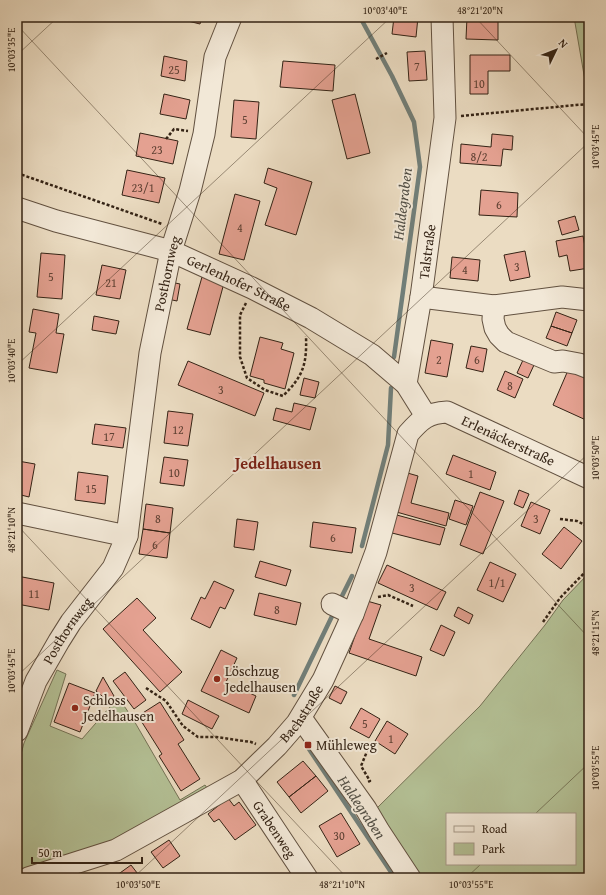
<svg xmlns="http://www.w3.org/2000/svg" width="606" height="895" font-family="'Gentium Book Plus',serif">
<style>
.green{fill:#b4c196;stroke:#747256;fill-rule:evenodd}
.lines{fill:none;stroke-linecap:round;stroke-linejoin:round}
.stream{stroke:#717e78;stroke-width:4.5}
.building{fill:#e4a191;stroke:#342315}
.minor-casing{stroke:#625140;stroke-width:23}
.path{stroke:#342315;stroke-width:2.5;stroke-dasharray:3 2;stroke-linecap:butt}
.minor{stroke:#f2e8d7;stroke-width:21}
.ticks{fill:none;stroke:#342315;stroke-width:1;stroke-opacity:0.45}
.poi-dot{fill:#8f2418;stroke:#f2e8d7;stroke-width:1.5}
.labels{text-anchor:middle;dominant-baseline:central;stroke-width:4;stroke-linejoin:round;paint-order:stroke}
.number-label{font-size:12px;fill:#604234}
.street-label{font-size:14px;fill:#342315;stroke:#f2e8d7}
.poi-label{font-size:14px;fill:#342315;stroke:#f2e8d7;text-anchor:start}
.water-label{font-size:15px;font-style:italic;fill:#535047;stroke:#f2e8d7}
.quarter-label{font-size:16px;font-weight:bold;fill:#7a1f14;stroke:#f2e8d7}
.neatline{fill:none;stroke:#342315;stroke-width:1.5}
.ticks-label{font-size:10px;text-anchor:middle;fill:#342315}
</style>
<rect width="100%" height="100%" fill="#ebdcc2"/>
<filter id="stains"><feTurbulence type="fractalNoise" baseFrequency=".005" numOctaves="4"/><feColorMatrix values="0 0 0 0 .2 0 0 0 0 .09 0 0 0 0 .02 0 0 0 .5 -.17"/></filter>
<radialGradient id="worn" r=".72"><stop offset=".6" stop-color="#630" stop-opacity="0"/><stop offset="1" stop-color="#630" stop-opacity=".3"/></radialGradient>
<path class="green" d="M574,17H589V98H588Z
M589,573V878H418L374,811L480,706L545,625L563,600ZM447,814H575V864H447Z
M57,670L66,674L50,726L82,739L109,708L120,700L133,719L180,800L205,785L210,792L114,842L28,871L17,873V769L24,743Z"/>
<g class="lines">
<path class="stream" d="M360,17L392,76L414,122L420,167L394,357
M362,546L388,445L391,388
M339,602L352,576
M294,695L335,610
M309,749L395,878"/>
</g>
<path class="building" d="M172,17H202L200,24Z
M394,17H418L416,37L392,34Z
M467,17H498V40L466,39Z
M425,51L427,80L409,81L407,52Z
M470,55H510V71H488V94H470Z
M164,56L187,61L185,81L161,76Z
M283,61L335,65L333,91L280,87Z
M164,94L190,100L186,119L160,114Z
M355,94L370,153L347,159L332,100Z
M234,100L259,102L256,139L231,137Z
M140,133L178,141L173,164L136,156Z
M492,134L513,136L512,150L503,149L501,166L460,163L461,144L491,147Z
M268,168L312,182L296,235L265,225L277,188L264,183Z
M127,170L165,178L159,203L122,195Z
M481,190L518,193L517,217L479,215Z
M235,194L260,201L244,260L219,254Z
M575,216L579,230L562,235L558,221Z
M583,236L589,268L570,271L567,255L559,257L556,241Z
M525,251L530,277L510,281L504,255Z
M41,253L65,255L62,299L37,297Z
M452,257L480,260L478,281L450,278Z
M102,265L126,270L120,299L96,295Z
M202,277L224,283L210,335L187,329Z
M166,281L180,284L177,301L163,298Z
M33,309L59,314L56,333L64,334L57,373L29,368L36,333L29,332Z
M556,312L577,320L572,333L551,326Z
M94,316L119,321L116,334L92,330Z
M551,326L572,333L567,346L546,338Z
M260,337L283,343L281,349L294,353L285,389L264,383V380L250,376Z
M431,340L453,344L447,377L425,373Z
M471,346L487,349L483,372L466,368Z
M523,360L534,365L528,378L517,373Z
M188,361L264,393L255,416L178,385Z
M569,368L589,376V413L586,420L553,405Z
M505,371L523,379L515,398L497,390Z
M304,378L319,382L315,398L300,395Z
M294,403L316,408L310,430L273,420L276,408L292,412Z
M168,411L193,414L188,446L164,443Z
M95,424L126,428L123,448L92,444Z
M453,455L496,472L490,490L446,474Z
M164,457L188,460L184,486L160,483Z
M18,461L35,464L29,497L17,494V466Z
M78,472L108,476L105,504L75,500Z
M404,472L418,476L411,503L449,513L446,526L393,511Z
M519,490L529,494L523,508L514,504Z
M480,492L504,501L483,554L460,545Z
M455,500L473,506L466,525L449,519Z
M531,502L550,510L540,534L521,526Z
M146,504L173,508L170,533L143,529Z
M393,514L445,528L440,545L388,532Z
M237,519L258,522L254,550L234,547Z
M313,522L356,528L352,553L310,547Z
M564,527L582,541L561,569L542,554Z
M143,529L170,533L167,558L139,554Z
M260,561L291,570L286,586L255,577Z
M490,562L516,574L503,602L477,590Z
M387,565L446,592L437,610L378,583Z
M17,576L54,583L49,610L17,604Z
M214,581L234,590L225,609L220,607L210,628L191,619L201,597L205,599Z
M259,593L301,603L296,625L254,615Z
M137,598L156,618L143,630L182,672L160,692L103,629Z
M367,601L381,605L369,639L422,657L416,676L349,653Z
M458,607L473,615L469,624L454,616Z
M441,625L455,632L444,656L430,650Z
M221,650L237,658L226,682L256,696L249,713L201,691Z
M125,672L146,700L134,709L113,681Z
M103,677L114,696L108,701L96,691Z
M69,683L95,693L80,732L54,722Z
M335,686L347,692L341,704L329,698Z
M188,700L219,716L212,729L182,714Z
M160,702L184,740L178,744L200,779L181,791L159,756L162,754L138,716Z
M361,708L380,719L369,738L350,728Z
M387,721L408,734L395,754L375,741Z
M303,761L316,776L289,797L277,782Z
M316,776L328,791L301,813L289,797Z
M228,798L234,806L239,802L256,825L235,840L219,819L214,822L208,814Z
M341,813L360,844L337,857L319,826Z
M169,840L180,856L163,868L151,852Z
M131,865L141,878H113Z"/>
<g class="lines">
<defs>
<g id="minor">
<path id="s1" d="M17,208L56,221L171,251L252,288L311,318L372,355L406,384L426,416"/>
<path d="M421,297L494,306L562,297L589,300"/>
<path d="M494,306L493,319L495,328L499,335L506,342L554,362L563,361L579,364L589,368"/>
<path id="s2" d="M406,384L421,297L445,118L442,17"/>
<path d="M17,513L127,536"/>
<path d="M332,604L353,614"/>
<path d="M301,718L366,809L379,831L410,878"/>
<path id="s3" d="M17,731L36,681L59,641L71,622L113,568L127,536L150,353L171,251L190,191L204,134L215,57L231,17"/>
<path id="s4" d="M242,780L307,878"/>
<path id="s5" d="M28,878L116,850L242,780L277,746L297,723L323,680L353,614L376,552L408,434C421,419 428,413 447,412L589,478"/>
</g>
</defs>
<use href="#minor" class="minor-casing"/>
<path class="path" d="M376,59L387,53
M461,116L576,105L589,104
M166,139L174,129L188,131
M17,173L162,224
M246,303L240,315V357L247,378L265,390L283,396C303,376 307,365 306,336
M560,519L577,521L589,527
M378,597L388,595L413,606
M543,622L560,598L589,568
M146,688L166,701L183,726L198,737H216L251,742L256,744
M368,749L361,766L370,781L368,782"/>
<use href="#minor" class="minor"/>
</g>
<path class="ticks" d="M475,17L589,139M17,25L589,638M17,55L58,17M17,365L391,17M17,525L347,878M17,676L589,142M535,814L589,763M133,878L589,453M466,878L481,864"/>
<g class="poi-dot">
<circle cx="217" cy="679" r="4"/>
<circle cx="75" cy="708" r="4"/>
<rect x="304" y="741" width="8" height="8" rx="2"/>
</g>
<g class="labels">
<g class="number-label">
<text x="417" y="66">7</text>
<text x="174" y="69">25</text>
<text x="479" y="83">10</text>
<text x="245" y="119">5</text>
<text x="157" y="149">23</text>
<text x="479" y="156">8/2</text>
<text x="143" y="187">23/1</text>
<text x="499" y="204">6</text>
<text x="240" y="227">4</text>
<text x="517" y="266">3</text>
<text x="465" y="269">4</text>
<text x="51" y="276">5</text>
<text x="111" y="282">21</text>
<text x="439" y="359">2</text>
<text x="477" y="359">6</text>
<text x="510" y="385">8</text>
<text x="221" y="389">3</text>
<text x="178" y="429">12</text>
<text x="109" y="436">17</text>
<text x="174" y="472">10</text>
<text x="471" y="473">1</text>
<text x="91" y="488">15</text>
<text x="158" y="518">8</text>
<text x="536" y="518">3</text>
<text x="333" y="537">6</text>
<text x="155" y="544">6</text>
<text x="497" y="582">1/1</text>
<text x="412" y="587">3</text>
<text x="34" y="593">11</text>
<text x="277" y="609">8</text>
<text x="365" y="723">5</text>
<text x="391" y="738">1</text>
<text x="339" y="835">30</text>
</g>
<g class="street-label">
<text stroke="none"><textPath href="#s2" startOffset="134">Talstraße</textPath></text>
<text stroke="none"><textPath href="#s3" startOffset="491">Posthornweg</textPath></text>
<text stroke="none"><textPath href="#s1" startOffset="235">Gerlenhofer Straße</textPath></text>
<text stroke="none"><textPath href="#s5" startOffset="741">Erlenäckerstraße</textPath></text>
<text stroke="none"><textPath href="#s3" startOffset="113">Posthornweg</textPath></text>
<text stroke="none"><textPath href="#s5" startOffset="326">Bachstraße</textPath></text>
<text stroke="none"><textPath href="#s4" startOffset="59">Grabenweg</textPath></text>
</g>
<g class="poi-label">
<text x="225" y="671">Löschzug<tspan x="225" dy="16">Jedelhausen</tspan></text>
<text x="83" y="700">Schloss<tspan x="83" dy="16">Jedelhausen</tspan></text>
<text x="316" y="745">Mühleweg</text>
</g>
<g class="water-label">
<text transform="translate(402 204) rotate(-83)">Haldegraben</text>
<text transform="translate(362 807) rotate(56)">Haldegraben</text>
</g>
<g class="quarter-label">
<text x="278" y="463">Jedelhausen</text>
</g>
</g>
<rect width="606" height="895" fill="none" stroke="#ebdcc2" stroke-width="44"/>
<rect x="446" y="813" width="130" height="52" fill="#f2e8d7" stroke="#a69989"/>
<rect x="454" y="826" width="20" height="6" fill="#f2e8d7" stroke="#a69989"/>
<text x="482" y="833" font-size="12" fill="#342315">Road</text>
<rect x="454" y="843" width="20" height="12" fill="#b4c196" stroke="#a69989"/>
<text x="482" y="853" font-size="12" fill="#342315">Park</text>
<g transform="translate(556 50) rotate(47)" stroke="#f2e8d7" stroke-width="3" paint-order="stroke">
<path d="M0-3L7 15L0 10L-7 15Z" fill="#342315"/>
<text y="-6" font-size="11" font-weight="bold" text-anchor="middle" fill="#342315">N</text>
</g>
<path d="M32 857v6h110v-6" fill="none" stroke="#342315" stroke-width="2"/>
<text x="38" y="857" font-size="12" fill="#342315" stroke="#f2e8d7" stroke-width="3" paint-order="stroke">50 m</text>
<rect x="22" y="22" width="562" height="851" class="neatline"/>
<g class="ticks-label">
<text x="385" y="14">10°03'40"E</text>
<text x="480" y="14">48°21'20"N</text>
<text transform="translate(11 50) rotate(-90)" y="4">10°03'35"E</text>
<text transform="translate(595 147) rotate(-90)" y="4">10°03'45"E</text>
<text transform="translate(11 361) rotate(-90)" y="4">10°03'40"E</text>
<text transform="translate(595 458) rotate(-90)" y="4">10°03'50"E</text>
<text transform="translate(11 530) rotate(-90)" y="4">48°21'10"N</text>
<text transform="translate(595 633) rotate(-90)" y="4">48°21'15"N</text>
<text transform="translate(11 671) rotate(-90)" y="4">10°03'45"E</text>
<text transform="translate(595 768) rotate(-90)" y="4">10°03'55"E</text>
<text x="138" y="888">10°03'50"E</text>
<text x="342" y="888">48°21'10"N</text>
<text x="471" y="888">10°03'55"E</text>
</g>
<rect width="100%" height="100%" filter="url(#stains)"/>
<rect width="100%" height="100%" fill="url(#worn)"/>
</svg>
